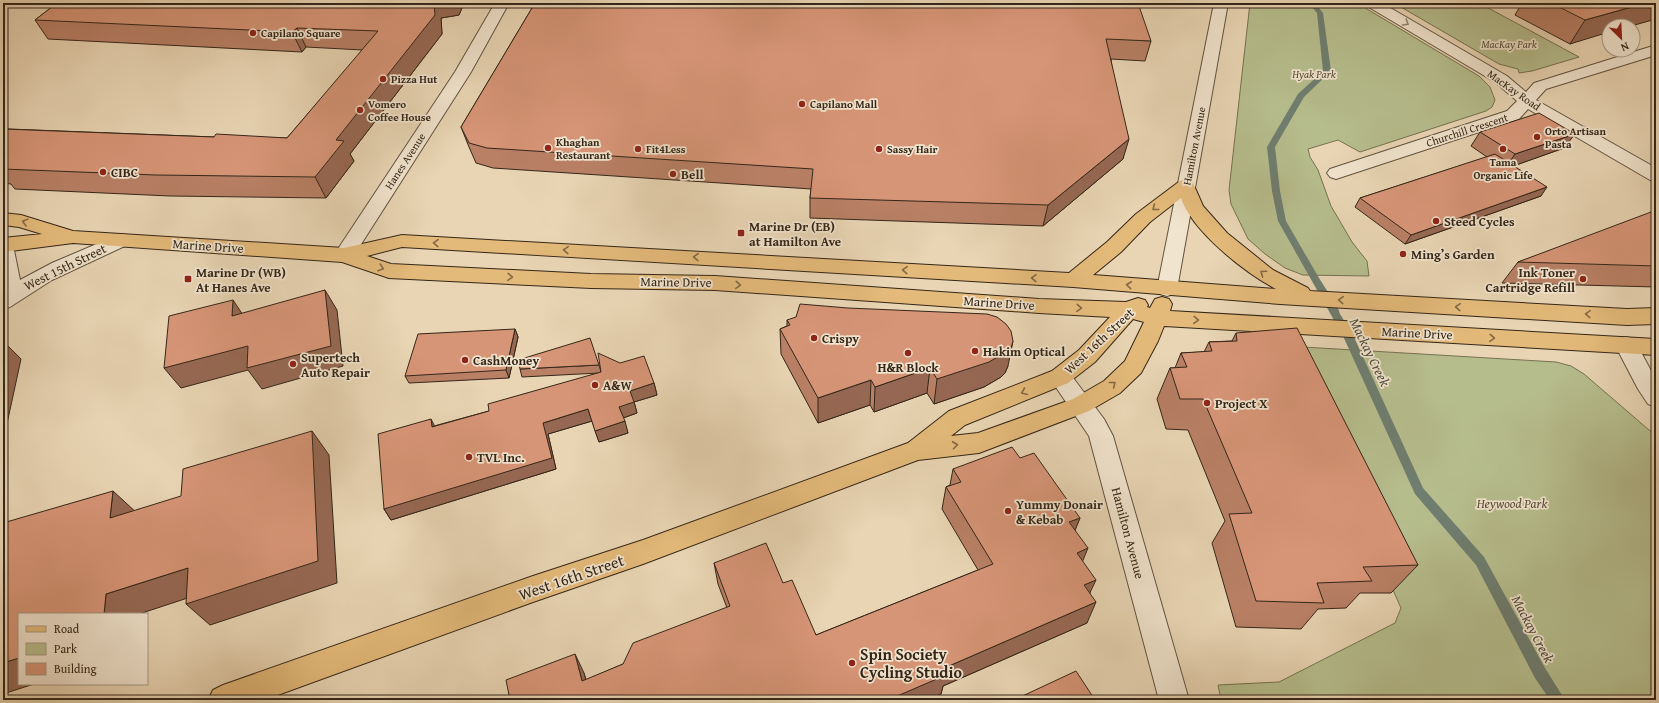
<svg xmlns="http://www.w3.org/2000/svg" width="1659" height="703" font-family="'Gentium Book Plus',serif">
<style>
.green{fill:#b6bd8d;stroke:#757252}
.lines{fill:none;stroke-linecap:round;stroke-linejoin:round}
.stream{fill:#6f7e70;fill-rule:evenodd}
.minor-casing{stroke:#61523f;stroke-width:2}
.major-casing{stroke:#342618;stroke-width:2}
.minor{fill:#f1e4ce;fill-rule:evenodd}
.major{fill:#e4ba7a;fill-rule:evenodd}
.wall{fill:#b98066;stroke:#342618}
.shaded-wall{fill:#966853;stroke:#342618}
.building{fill:#d79577;stroke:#342618}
.oneway{stroke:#928573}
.oneway2{stroke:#836944}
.poi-dot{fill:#8f2418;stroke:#f1e4ce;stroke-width:1.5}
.labels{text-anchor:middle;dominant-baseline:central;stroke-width:3.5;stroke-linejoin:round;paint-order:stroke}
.far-poi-label{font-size:11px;font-weight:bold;fill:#342618;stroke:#f1e4ce;text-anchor:start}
.far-park-label{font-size:11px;font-style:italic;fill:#544c35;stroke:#f1e4ce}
.far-street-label{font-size:11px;fill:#342618;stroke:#f1e4ce}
.poi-label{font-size:13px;font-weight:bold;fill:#342618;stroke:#f1e4ce;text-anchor:start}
.street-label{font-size:13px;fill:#342618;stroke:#f1e4ce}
.park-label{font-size:13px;font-style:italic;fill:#544c35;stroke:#f1e4ce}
.water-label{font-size:14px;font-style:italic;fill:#4d4b3c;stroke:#f1e4ce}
.near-street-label{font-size:16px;fill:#342618;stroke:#f1e4ce}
.near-poi-label{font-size:16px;font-weight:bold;fill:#342618;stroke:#f1e4ce;text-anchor:start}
</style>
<rect width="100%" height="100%" fill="#e9d5b4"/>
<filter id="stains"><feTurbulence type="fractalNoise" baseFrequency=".005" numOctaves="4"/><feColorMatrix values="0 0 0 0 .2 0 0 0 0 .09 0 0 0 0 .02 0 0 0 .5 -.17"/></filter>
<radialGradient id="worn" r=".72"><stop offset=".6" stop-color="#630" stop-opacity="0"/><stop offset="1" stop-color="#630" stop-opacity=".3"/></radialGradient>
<path class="green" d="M1250,3H1357L1479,76L1490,87L1495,100L1492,107L1486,111L1360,152L1338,140L1308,149L1310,157L1318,170L1331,206L1352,242L1367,261L1369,276L1303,275L1285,268L1265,254L1248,239L1231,204L1229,190Z
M1394,3H1479L1579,57L1532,71L1519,73L1518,69L1499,64Z
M1286,346L1556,362L1571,366L1584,374L1656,436V700H1221L1218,685L1279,682L1395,623L1401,608L1291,360Z"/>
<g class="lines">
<path class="stream" d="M1309,3H1315L1323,13L1331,71L1304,97L1275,147L1280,191L1286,221L1319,278L1338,308L1340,314L1353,335L1423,488L1484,557L1545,668L1565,700H1550L1535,678L1476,565L1415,494L1343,336L1278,221L1272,191L1267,147L1298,94L1323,71L1317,13Z"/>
<defs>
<path id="minor" d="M495,3H509L471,72L351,260L344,262L337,260L334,255L455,72Z
M1214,3H1228L1177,289L1174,294L1167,296L1160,294L1157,289Z
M1365,3H1382L1507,76L1526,92L1534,83L1656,45V55L1546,89L1536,100L1656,168V182L1650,180L1528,109L1519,119L1342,177L1336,179L1330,177L1327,173L1330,169L1507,111L1517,101L1495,82L1367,6Z
M120,234L127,235L130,240L127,245L52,280L10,307L3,309V238L10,240L13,245L20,280L52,263Z
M1626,337L1634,339L1656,380V407L1648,404L1638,389L1615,345L1618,339Z
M1060,368L1068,371L1104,419L1113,436L1189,700H1159L1089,436L1049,377L1052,371Z"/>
<path id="major" d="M1186,179L1192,181L1203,206L1227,233L1273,270L1308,288L1310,291L1627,309L1656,308V324L1627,325L1280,304L1073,287L402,247L367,256L391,264L591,274L715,276L1039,299L1126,302L1138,298L1145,300L1148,305L1147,307L1150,308L1155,299L1162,297L1169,299L1172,304L1170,311L1656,339V355L1164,326L1158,341L1141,373L1120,393L1089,411L979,453L918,460L643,564L533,602L264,700H208L213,690L223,685L533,576L643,540L908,443L949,411L1052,371L1079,350L1110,317L1039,313L715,290L591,288L389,278L342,262L73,243L3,252V238L42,234L19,227L3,225V213L21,215L73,231L344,248L402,235L1069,273L1107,242L1136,214L1180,181ZM1181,198C1192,231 1245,273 1276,289L1093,275L1121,252L1150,222ZM1133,319L1144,322L1125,361L1104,381L1073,399L978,433L951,436L965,425L1068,383L1095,362Z"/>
</defs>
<use href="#minor" class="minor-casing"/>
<use href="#major" class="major-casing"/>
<use href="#minor" class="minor"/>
<use href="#major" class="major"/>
</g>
<path class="wall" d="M57,3H464L459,15L441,18L442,34L350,154L354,161L326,198L170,196L15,189L11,184L3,183V126L9,129L214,137L287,138L363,50L306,47L302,52L48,39L35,20Z
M535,3L1151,41L1145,61L1111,59L1123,159L1043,226L810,218V198L811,189L493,168L476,163L469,147L461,127Z
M1522,3H1656L1570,44L1515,15Z
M1480,132L1564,148L1513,166L1541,196L1405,244L1355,207L1360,198L1487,157L1471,146Z
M1656,215V287L1502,283L1518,262Z
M787,320L1008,366L1005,373L1001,377L984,387L934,404L927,393L874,412L870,405L818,423L781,354L780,329L787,326Z
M515,329L518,337L509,378L409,383L405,376Z
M1236,333L1418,565L1391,593H1360L1346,608L1318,609L1301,629L1236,627L1212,543L1225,521L1188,430L1166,429L1157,399L1170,368H1175L1181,353L1204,352L1209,342L1232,341Z
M599,365L601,372L654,383L657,395L634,402L637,413L623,418L628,433L599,442L592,421L548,434L556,469L391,520L384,509L434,426L489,411L599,373L522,377L520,369Z
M1020,458L1080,518L1075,530L1090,593L1087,623L943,686L941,694L927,700H510L584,673L586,680L623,664L727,608L718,584L714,563L783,583L816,635L978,570L942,509L946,487L950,485L953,469Z"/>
<path class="shaded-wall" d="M434,3H464L459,15L441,18L442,34L350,154L354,161L326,198L315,177L336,140Z
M1646,3H1656V19L1631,26H1609V32L1570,44L1585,20Z
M297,28L306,47L302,52L292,32Z
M6,126L22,146L3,129Z
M1575,134L1564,148L1505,169L1515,154Z
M1129,139L1123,159L1043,226L1048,205Z
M1547,187L1541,196L1405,244L1411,235Z
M325,290L337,310L343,366L262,389L248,370L181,388L164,368Z
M233,300L247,321L232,316Z
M515,329L518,337L509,378L506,370Z
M3,341L21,359L3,442Z
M1013,341L1008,366L1005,373L1001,377L984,387L934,404L937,379Z
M930,368L927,393L874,412L875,387Z
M871,380L870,405L818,423V398Z
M654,383L657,395L634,402L637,413L623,418L619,407L630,391Z
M588,409L592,421L548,434L556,469L391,520L384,509L543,423Z
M431,419L437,431L432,427Z
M625,421L628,433L599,442L595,431Z
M312,431L329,455L337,583L210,625L186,604Z
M113,491L138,514L110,518Z
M1080,518L1071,540L1069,522Z
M1088,548L1079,570L1077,553Z
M188,568L212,590L139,614H104L106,594Z
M1096,580L1086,601L1084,585Z
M1096,602L1087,623L943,686L941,694L927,700H888L942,669Z
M575,654L584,673L591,700L582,681Z
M19,658V684H34L3,694V663Z"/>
<path class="building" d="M57,3H434L435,15L336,140L344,141L315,177L156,175L3,169V129L214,137L216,134L287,138L378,31L297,28L292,32L35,20Z
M535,3H1138L1151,41L1106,39L1129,139L1048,205L810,198L813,169L487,148L469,143L461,127Z
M1551,3H1646L1585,20Z
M1539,113L1575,134L1515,154L1480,132Z
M1495,154L1547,187L1411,235L1360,198Z
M1651,212L1656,215V266L1518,262Z
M325,290L331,346L247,368L248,346L164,368L169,316L233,300L232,316Z
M800,304L848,308L987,314L997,317L1006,324L1011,331L1013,341L1011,348L1006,352L989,362L937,379L930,368L875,387L871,380L818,398L780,329L790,325L787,320L796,317Z
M1297,328L1418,565L1363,567L1372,581L1317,583L1324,603L1256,601L1229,514L1252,513L1203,399H1180L1170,368L1187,367L1181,353L1212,351L1209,342L1237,341L1236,333Z
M515,329L506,370L405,376L418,334Z
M590,338L599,365L520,369L518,360Z
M598,353L620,363L644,356L654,383L630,391L634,402L619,407L625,421L595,431L588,409L543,423L552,458L384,509L378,434L431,419L432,427L489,411L488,404L601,372Z
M312,431L318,561L186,604L188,568L106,594L104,614H19V658L3,663V523L113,491L110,518L181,496L183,469Z
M1012,447L1020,458L1034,453L1080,518L1069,522L1088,548L1077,553L1096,580L1084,585L1096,602L942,669L946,675L888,700H510L506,680L575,654L582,681L623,664L633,643L730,606L714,563L766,543L783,583L792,580L816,635L993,564L946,487L961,482L953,469Z
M1076,671L1095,700H1014Z"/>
<defs><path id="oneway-chevron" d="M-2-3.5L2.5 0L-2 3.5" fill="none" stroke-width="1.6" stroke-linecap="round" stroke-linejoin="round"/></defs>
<use class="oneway" href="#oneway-chevron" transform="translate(1406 23) rotate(31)"/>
<g class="oneway2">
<use href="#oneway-chevron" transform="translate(1155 208) rotate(142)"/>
<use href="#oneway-chevron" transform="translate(25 222) rotate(-165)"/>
<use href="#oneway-chevron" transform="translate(436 243) rotate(-177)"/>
<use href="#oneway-chevron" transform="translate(566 250) rotate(-177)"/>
<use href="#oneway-chevron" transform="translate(696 257) rotate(-177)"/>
<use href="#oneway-chevron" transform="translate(381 268) rotate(19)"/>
<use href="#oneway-chevron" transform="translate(905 270) rotate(-177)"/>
<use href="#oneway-chevron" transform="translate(1263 273) rotate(-145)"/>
<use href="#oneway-chevron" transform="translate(510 277) rotate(3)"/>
<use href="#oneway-chevron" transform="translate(1034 278) rotate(-177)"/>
<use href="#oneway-chevron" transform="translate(738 285) rotate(4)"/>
<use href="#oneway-chevron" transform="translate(1129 285) rotate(-174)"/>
<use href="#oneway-chevron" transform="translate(1341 300) rotate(-176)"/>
<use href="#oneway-chevron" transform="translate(1458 307) rotate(-177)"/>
<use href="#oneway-chevron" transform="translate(1079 308) rotate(3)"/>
<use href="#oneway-chevron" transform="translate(1588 314) rotate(-176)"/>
<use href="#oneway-chevron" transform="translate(1196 320) rotate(3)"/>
<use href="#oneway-chevron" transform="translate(1492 338) rotate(3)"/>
<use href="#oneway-chevron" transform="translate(1113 384) rotate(-39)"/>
<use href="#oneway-chevron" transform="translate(1024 392) rotate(158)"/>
<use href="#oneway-chevron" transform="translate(955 445) rotate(-7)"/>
</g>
<g class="poi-dot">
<circle cx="253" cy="33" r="4"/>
<circle cx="383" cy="79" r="4"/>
<circle cx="802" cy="104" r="4"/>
<circle cx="360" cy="110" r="4"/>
<circle cx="1537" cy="137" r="4"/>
<circle cx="548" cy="148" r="4"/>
<circle cx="638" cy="149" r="4"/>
<circle cx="879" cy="149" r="4"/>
<circle cx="1503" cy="149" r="4"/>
<circle cx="103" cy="172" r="4"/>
<circle cx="673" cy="174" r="4"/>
<circle cx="1436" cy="221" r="4"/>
<rect x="737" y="229" width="8" height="8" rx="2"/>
<circle cx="1403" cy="254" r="4"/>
<rect x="184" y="275" width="8" height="8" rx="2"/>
<circle cx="1583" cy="279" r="4"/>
<circle cx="814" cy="338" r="4"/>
<circle cx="975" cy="351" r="4"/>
<circle cx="908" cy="353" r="4"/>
<circle cx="465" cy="360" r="4"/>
<circle cx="293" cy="364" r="4"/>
<circle cx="595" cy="385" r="4"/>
<circle cx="1207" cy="403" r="4"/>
<circle cx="469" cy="457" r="4"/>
<circle cx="1008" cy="511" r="4"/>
<circle cx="852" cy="663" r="4"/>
</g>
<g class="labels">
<g class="far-poi-label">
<text x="261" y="33">Capilano Square</text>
<text x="391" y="79">Pizza Hut</text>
<text x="368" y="104">Vomero<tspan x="368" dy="13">Coffee House</tspan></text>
<text x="810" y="104">Capilano Mall</text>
<text x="1545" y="131">Orto Artisan<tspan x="1545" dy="13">Pasta</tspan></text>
<text x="556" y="142">Khaghan<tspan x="556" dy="13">Restaurant</tspan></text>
<text x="646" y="149">Fit4Less</text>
<text x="887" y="149">Sassy Hair</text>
<text x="1503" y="162" text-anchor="middle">Tama<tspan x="1503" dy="13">Organic Life</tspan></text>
</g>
<g class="far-park-label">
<text x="1509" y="44">MacKay Park</text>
<text x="1314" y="74">Hyak Park</text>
</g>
<g class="far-street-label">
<text transform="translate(1514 90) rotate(35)">MacKay Road</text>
<text transform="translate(1467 130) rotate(-18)">Churchill Crescent</text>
<text transform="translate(1194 146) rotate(-79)">Hamilton Avenue</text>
<text transform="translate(405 161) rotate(-57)">Hanes Avenue</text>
</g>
<g class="poi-label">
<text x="111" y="172">CIBC</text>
<text x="681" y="174">Bell</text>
<text x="1444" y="221">Steed Cycles</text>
<text x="749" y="226">Marine Dr (EB)<tspan x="749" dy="15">at Hamilton Ave</tspan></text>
<text x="1411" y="254">Ming’s Garden</text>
<text x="196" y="272">Marine Dr (WB)<tspan x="196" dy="15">At Hanes Ave</tspan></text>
<text x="1575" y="272" text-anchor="end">Ink Toner<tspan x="1575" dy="15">Cartridge Refill</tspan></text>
<text x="822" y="338">Crispy</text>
<text x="983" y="351">Hakim Optical</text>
<text x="301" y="357">Supertech<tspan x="301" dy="15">Auto Repair</tspan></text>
<text x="473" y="360">CashMoney</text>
<text x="908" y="367" text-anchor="middle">H&amp;R Block</text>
<text x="603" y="385">A&amp;W</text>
<text x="1215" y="403">Project X</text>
<text x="477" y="457">TVL Inc.</text>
<text x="1016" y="504">Yummy Donair<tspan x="1016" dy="15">&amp; Kebab</tspan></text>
</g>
<g class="street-label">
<text transform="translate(208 246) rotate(4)">Marine Drive</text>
<text transform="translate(65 267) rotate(-26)">West 15th Street</text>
<text transform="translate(676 282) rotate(1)">Marine Drive</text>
<text transform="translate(999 303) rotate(4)">Marine Drive</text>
<text transform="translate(1417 333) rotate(3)">Marine Drive</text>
<text transform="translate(1099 341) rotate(-43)">West 16th Street</text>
<text transform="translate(1128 533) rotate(75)">Hamilton Avenue</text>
</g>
<g class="park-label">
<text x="1512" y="503">Heywood Park</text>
</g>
<g class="water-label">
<text transform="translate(1370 352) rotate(64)">Mackay Creek</text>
<text transform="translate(1533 629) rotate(62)">Mackay Creek</text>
</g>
<g class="near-street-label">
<text transform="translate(571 577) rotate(-19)">West 16th Street</text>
</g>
<g class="near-poi-label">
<text x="860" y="654">Spin Society<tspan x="860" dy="18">Cycling Studio</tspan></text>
</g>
</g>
<rect width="1659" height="703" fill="none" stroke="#e9d5b4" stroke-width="16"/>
<rect x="4" y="4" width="1651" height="695" fill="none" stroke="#342618" stroke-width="2"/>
<rect x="8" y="8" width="1643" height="687" fill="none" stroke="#342618"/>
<rect x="18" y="613" width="130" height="72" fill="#f1e4ce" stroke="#a59885"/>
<rect x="26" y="626" width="20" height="6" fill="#e4ba7a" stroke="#a59885"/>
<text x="54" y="633" font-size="12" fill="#342618">Road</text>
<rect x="26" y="643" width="20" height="12" fill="#b6bd8d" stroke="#a59885"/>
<text x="54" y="653" font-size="12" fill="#342618">Park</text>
<rect x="26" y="663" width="20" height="12" fill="#d79577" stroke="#a59885"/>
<text x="54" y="673" font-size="12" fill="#342618">Building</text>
<g transform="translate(1621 38) rotate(156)"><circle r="19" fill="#f1e4ce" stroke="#a59885"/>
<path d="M0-3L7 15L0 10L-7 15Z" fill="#8f2418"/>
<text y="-6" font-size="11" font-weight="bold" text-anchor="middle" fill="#342618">N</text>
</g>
<rect width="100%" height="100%" filter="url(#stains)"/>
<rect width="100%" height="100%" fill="url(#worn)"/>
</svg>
